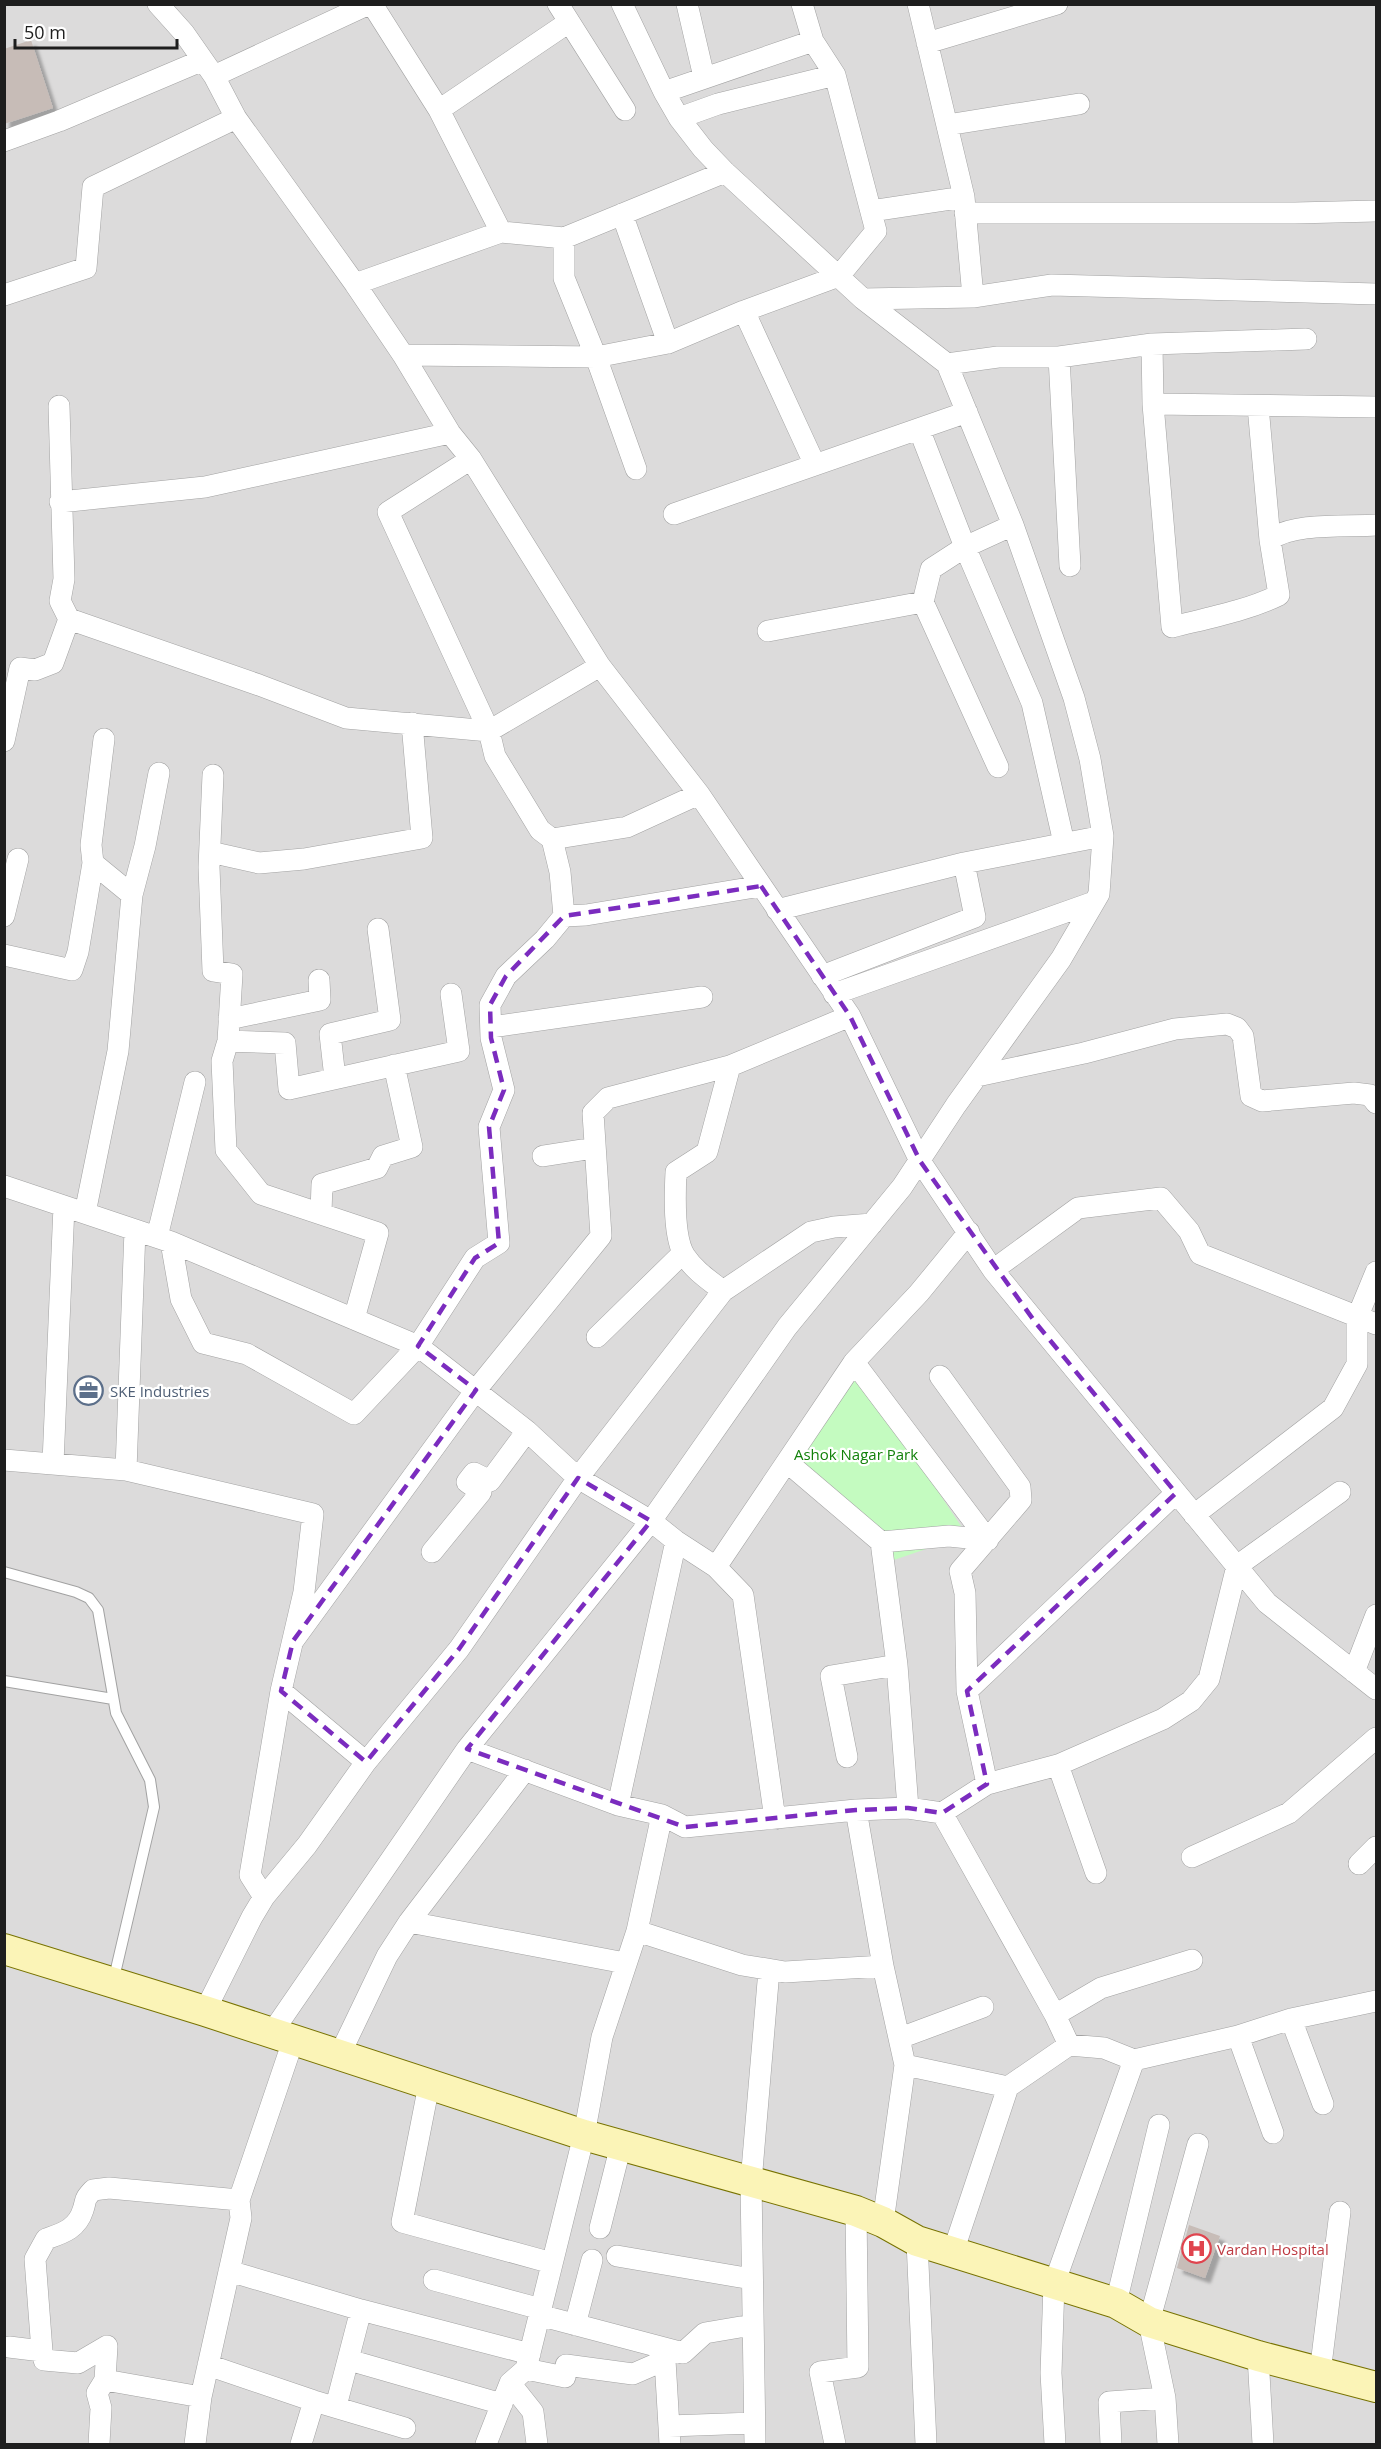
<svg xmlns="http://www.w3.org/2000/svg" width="1381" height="2449" font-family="'Open Sans',sans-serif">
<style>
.residential{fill:#dcdbdb}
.park{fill:#c4fbc0}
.building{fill:#c7bcb7;filter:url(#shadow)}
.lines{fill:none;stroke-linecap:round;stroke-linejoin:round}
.lane-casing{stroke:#a2a2a2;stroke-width:12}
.street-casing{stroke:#a2a2a2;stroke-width:22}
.secondary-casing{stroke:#787302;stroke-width:32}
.lane{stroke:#fff;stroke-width:10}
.street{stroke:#fff;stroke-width:21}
.secondary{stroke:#fbf4b7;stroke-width:30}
.marked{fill:none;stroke:#7b2cbf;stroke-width:4.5;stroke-dasharray:12 8;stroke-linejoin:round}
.labels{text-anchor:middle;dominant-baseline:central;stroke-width:4.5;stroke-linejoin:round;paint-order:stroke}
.service-label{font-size:15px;fill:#4e5e75;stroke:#fff;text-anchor:start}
.park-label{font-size:15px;fill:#118009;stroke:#fff}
.health-label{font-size:15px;fill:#be3a42;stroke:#fff;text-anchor:start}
</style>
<defs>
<filter id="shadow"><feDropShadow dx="5.5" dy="5.5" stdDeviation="1.5" flood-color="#0004"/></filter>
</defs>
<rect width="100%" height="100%" fill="#efeae4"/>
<path class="residential" d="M5,5H1376V2444H5Z"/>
<path class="park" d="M856,1378L929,1478L967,1535L894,1560L882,1533L795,1462Z"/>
<path class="building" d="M31,40L53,108L4,124V49Z
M1189,2225L1220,2236L1205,2278L1177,2268Z"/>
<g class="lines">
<defs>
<path id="lane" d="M4,1572L76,1592L89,1598L98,1610L116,1713L150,1780L154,1807L113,1982
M4,1681L113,1699"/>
<path id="street" d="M158,4L184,33L214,76L236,118L355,284L403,355L450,433L471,459L600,666L699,794L850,1016L920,1161L993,1270L1267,1603L1376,1689
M372,4L439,110L501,232
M558,4L625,110
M687,4L704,77
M918,4L964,197L973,297
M927,43L1057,4
M214,76L369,4
M664,92L813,41
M439,110L569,22
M679,118L718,104L835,75
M947,125L1079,104
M4,141L59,121L203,60
M871,211L964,197
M965,213H1295L1376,211
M622,214L668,343
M564,238V278L596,357L636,469
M355,284L501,232L564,238L725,172
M4,295L86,268L93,187L236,118
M863,299L973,297L1052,285L1376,294
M744,311L815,465
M1152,344L1153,404L1172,627C1208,618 1246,611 1279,595L1270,540C1293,522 1347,527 1376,525
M403,355L596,357L668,343L744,311L839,276L876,231L835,75L813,41L802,4
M1059,357L1070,566
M947,364L998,357H1059L1152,344L1306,339
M1153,404L1376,407
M59,406L64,579L60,601L69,619L259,685L346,718L489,731L495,756L540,830L552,839
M1258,406L1270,540
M919,429L965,547L1032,703L1064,843
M471,459L388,512L489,731L600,666
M60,502L205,487L450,433
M674,514L967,412
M923,602L998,767
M768,631L923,602L931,569L965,547L1013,525
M4,741L20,668L35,670L53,663L69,619
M213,775L209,867L213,971L232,974L228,1041L222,1061L226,1150L261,1194L378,1233L354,1319
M210,852L259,863L304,859L422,838L412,723
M132,895L145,846L159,773
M777,910L964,863
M4,916L18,859
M564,916L586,915L761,886
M4,955L72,970L78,952L93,863
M822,976L975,917L964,863L1103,836
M834,994L1094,902
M229,1019L320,1000L319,980
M491,1027L702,997
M228,1041L285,1043L289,1089L459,1051L451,994
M977,1076L1084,1053L1175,1029L1227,1024L1237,1028L1243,1036L1251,1096L1262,1101L1354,1093L1370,1095L1376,1103
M335,1078L330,1034L390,1020L378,929
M543,1156L594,1148
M4,1186L171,1242L418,1346L527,1431L578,1478L651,1521L676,1541L716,1567L743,1595L775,1819
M85,1213L118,1051L132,895L93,863L91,845L104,739
M321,1213L322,1184L377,1168L383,1156L412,1147L394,1065
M157,1237L195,1082
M171,1242L181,1299L203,1343L247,1354L354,1414L418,1346L475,1258L499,1243L489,1127L504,1090L491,1038L490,1005L506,976L545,939L564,916L560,872L552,839L627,827L699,794
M993,1270L1078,1208L1161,1198L1189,1231L1200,1254L1376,1324
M723,1291C709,1280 695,1271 685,1256C673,1238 675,1193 676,1172L707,1152L730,1066L850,1016
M597,1337L683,1253
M854,1362L988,1540
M940,1376L1020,1487L1021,1500L960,1571L965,1593L967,1691L987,1784
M4,1460L126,1470L313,1514L304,1592L281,1691L250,1875L264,1897
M787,1462L881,1542L897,1665L908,1808
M53,1463L64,1206
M126,1470L135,1230
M1194,1515L1333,1408L1357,1364V1318L1376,1272
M881,1542L949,1536L988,1540
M432,1552L481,1492L467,1482L474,1473L490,1481L527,1431
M716,1567L854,1362L919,1293L969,1232
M293,1641L476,1390L601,1236L593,1113L608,1098L730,1066
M1354,1672L1376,1615
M281,1691L366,1762
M967,1691L1176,1493
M467,1749L618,1805L662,1815L685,1827L856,1810L908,1808L942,1813L987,1784L1058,1765L1163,1719L1191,1701L1209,1679L1237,1566L1340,1492
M847,1757L831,1676L897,1665
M1058,1765L1096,1873
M618,1805L676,1541
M856,1810L883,1966L905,2065L883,2222
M942,1813L1055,2015L1069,2045
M1192,1857L1289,1813L1376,1738
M1359,1864L1376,1847
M409,1922L625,1963
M637,1931L742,1965L785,1972L883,1966
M205,2011L252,1917L264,1897L307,1845L366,1762L459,1649L578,1478L723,1291L811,1232L834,1227L872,1224
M1055,2015L1101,1988L1192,1960
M1291,2019L1323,2104
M271,2034L467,1749L651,1521L787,1327L902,1187L956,1105L1061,959L1099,894L1103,836L1090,759L1074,698L1013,525L947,364L863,299L725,172L703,149L679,118L664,92L622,4
M1238,2036L1273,2133
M900,2038L983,2007
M339,2056L387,1956L409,1922L525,1770
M905,2065L1008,2087L1069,2045L1104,2048L1134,2060L1238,2036L1291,2019L1376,2001
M429,2085L402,2222L552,2263
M239,2200L293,2041
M600,2228L621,2145
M917,2241L926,2444
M953,2252L1008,2087
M617,2256L752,2279
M229,2271L361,2310
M434,2280L541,2309
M1116,2303L1159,2125
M539,2315L683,2353L705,2333L752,2325
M575,2325L592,2260
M9,2347L42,2351L44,2360L78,2363L107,2346L105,2380L201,2397
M42,2351L35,2259L46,2239C63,2233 77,2229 83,2210C87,2198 83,2201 93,2190L109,2188L239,2200L241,2218L201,2397L195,2444
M1258,2356L1263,2444
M349,2360L502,2404
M208,2365L314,2401L405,2428
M526,2369L565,2377L566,2365L633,2374L665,2360L670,2444
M1320,2373L1340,2212
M510,2383L533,2412L537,2444
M336,2406L361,2310L530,2354
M669,2426L753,2423
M99,2444L101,2408L97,2393L105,2380
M301,2444L314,2401
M486,2444L510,2383L526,2369L584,2135L602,2037L637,1931L662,1815
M755,2444L751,2182L769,1970
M835,2444L820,2372L858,2367L856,2211
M1055,2444L1051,2373L1054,2284L1134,2060
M1111,2444L1109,2402L1165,2398
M1168,2444L1165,2398L1149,2322L1198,2144"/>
<path id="secondary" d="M4,1949L205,2011L584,2135L856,2211L883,2222L917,2241L1116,2303L1149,2322L1258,2356L1376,2387"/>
</defs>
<use href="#lane" class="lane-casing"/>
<use href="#street" class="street-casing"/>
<use href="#secondary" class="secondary-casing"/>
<use href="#lane" class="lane"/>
<use href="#street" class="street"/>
<use href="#secondary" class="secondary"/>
</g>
<path class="marked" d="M761,886L850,1016L920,1161L1035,1322L1176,1493L967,1691L987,1784L942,1813L908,1808L856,1810L685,1827L467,1749L651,1521L578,1478L459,1649L366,1762L281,1691L293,1641L476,1390L418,1346L475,1258L499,1243L489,1127L504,1090L491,1038L490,1005L506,976L564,916Z"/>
<defs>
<symbol id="office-ring" viewBox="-11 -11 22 22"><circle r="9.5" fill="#fff" stroke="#5c6f8a" stroke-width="1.5"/><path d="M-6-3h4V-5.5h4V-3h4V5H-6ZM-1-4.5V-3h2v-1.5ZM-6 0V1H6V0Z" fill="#5c6f8a"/></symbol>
<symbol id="hospital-ring" viewBox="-11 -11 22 22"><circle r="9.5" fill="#fff" stroke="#e0444e" stroke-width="1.5"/><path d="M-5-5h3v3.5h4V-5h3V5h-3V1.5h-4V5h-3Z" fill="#e0444e"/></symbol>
</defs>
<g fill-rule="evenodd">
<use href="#office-ring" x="72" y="1374" width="33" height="33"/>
<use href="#hospital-ring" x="1180" y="2232" width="33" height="33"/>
</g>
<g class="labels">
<g class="service-label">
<text x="110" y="1391">SKE Industries</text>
</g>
<g class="park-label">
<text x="856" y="1454">Ashok Nagar Park</text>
</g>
<g class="health-label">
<text x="1217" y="2249">Vardan Hospital</text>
</g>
</g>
<rect width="1381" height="2449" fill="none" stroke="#1e1e1e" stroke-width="12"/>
<path d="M15 39v9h162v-9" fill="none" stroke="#1e1e1e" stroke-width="3"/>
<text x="24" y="39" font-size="18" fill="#1e1e1e" stroke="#ffffff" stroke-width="4.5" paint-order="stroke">50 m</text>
</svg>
